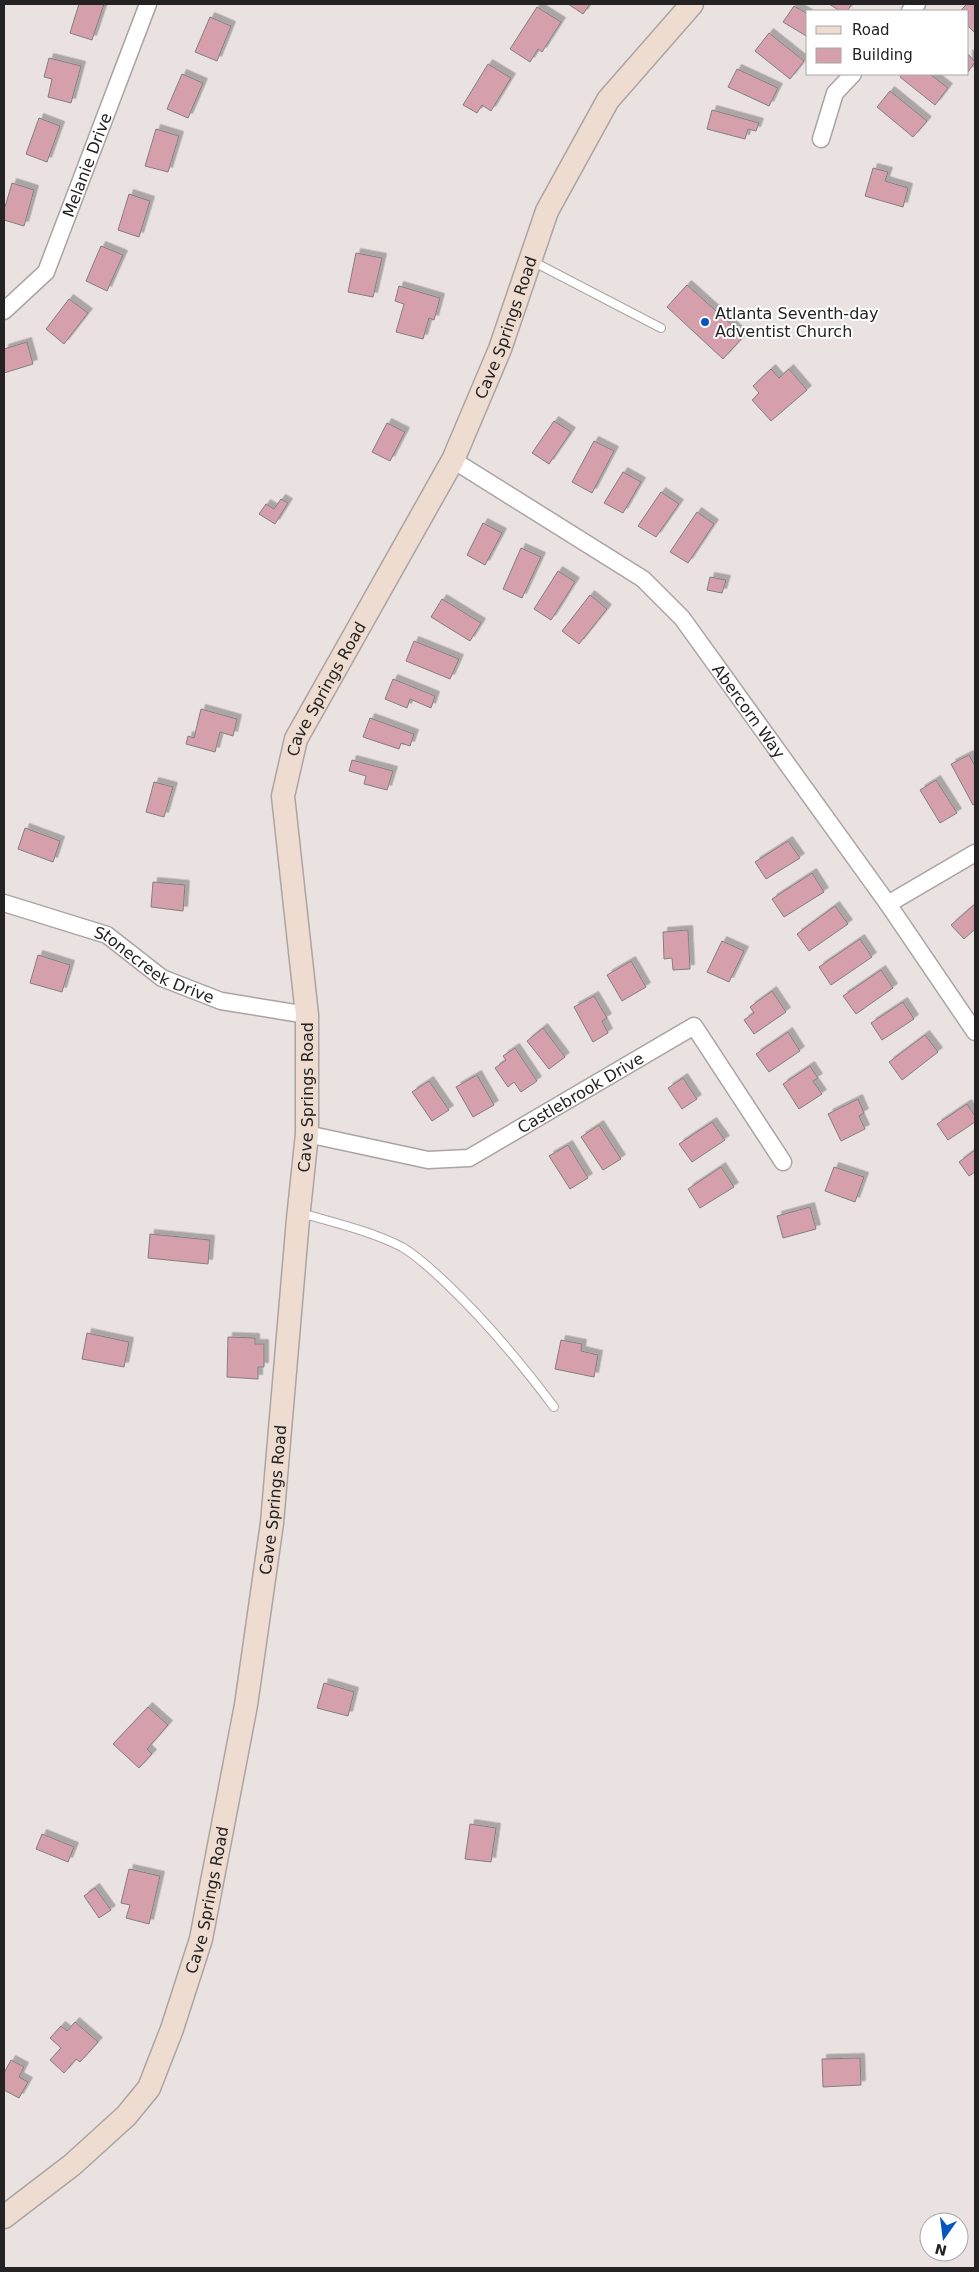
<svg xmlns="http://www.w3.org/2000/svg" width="979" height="2272" font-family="'DejaVu Sans',sans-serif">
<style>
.building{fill:#d5a0ab;stroke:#847e7f;filter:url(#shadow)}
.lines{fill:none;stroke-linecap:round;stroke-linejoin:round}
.lane-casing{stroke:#aaa4a2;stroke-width:10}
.street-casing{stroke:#aaa4a2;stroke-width:19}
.secondary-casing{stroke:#aaa4a2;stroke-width:25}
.lane{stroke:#fff;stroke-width:8}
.street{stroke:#fff;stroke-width:16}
.secondary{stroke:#eddccf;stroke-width:22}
.poi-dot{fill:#0655bf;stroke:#fff;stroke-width:2}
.labels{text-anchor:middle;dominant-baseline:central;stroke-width:4;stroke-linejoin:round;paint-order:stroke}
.street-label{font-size:16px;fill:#242222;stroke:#fff}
.poi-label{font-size:16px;fill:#242222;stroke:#fff;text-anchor:start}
</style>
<defs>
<filter id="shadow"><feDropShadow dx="4.5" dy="-4.5" stdDeviation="0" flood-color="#0004"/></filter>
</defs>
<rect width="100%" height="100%" fill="#e9e2e1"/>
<path class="building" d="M79,4H104L92,40L70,33Z
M568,4H590L583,14Z
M829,4H852L847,11H840Z
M967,4H975V33L968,26V11H960Z
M794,6L808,14V37L783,22Z
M537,7L561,22L542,52L538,49L530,62L510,49Z
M210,17L231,26L217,61L195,52Z
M769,33L804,61L790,79L755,51Z
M968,54L975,62L968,72Z
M49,58L81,66L71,103L48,97L52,79L44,77Z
M488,64L511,78L491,111L482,105L477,113L463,105Z
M737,69L778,88L769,106L728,87Z
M182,74L203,83L188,118L167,109Z
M902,74H930L948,88L935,105L900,77Z
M890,91L927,121L913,137L877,107Z
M712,110L759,123L756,131L748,129L745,139L707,129Z
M39,118L60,126L47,162L26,154Z
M156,129L179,136L168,172L145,166Z
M873,168L888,172L885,181L908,188L903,207L865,196Z
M12,183L34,190L24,226L4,220V207H5Z
M129,194L150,201L139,237L118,230Z
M101,246L123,255L107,291L86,281Z
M356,253L382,258L373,297L348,292Z
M687,285L744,336L723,359L667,307Z
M399,286L440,298L434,320L429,318L423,339L396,332L404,304L395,301Z
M69,299L88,313L64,344L46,329Z
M27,342L33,364L4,373V349Z
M771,369L779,378L789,369L807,390L771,421L752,400L759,393L753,386Z
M554,421L571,432L549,464L532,453Z
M387,423L405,432L390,461L372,452Z
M594,441L614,451L592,493L572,482Z
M623,472L641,482L623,513L604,503Z
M661,492L679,504L656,537L638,526Z
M281,499L288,503L275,524L259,514L266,504L274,509Z
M697,512L714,524L688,563L670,552Z
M483,523L502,533L485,565L467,555Z
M521,548L541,557L522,598L503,589Z
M558,571L575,582L551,620L534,609Z
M710,577L726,580L722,593L707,590Z
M590,595L607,609L579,644L562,631Z
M442,599L481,623L470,641L431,617Z
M414,641L459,659L450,679L406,661Z
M393,679L435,696L431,708L410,699L407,708L385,699Z
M201,709L237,719L233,736L220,732L215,752L186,744L188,736L194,738Z
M370,718L414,734L410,746L401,743L399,749L363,737Z
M969,755L975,766V804L973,805L951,764Z
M352,760L393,771L387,790L364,784L366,776L349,771Z
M936,780L957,813L940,823L920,790Z
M154,782L173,787L164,817L146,812Z
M25,828L60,841L53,862L18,849Z
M788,841L800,858L766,879L755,862Z
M812,873L824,892L784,917L772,899Z
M153,882L185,885L183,911L151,907Z
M975,904V929L964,939L951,925Z
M835,906L848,924L809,951L797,934Z
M688,930L690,969L673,970L672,958L664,959L663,932Z
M860,939L872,957L831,985L819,967Z
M722,941L744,951L729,982L707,972Z
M38,955L70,965L62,992L30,983Z
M631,961L646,987L622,1001L607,975Z
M881,970L893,988L856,1014L843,996Z
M772,991L786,1012L754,1034L744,1020L754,1013L750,1007Z
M594,996L607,1018L602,1021L608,1033L593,1042L574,1007Z
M903,1002L914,1019L882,1040L871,1023Z
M543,1028L565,1057L549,1069L527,1041Z
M788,1032L800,1051L769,1072L756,1054Z
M925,1035L938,1052L902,1080L889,1062Z
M515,1048L537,1081L521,1092L514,1082L508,1087L495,1068L506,1060L503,1056Z
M810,1066L818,1078L813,1081L822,1094L799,1109L783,1084Z
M477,1075L494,1105L473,1117L456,1087Z
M683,1078L697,1099L682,1109L668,1088Z
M429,1081L449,1110L432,1121L412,1092Z
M858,1099L864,1113L859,1116L865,1129L841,1141L828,1114Z
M967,1104L975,1116V1122L948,1140L937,1124Z
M712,1122L725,1140L692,1162L679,1144Z
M599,1125L621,1159L603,1170L581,1137Z
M568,1145L588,1178L570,1189L549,1156Z
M975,1150V1172L969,1176L959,1162Z
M721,1167L734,1187L700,1208L688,1189Z
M834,1167L864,1177L855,1202L825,1191Z
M810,1207L816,1229L783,1238L777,1216Z
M150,1234L210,1240L208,1264L148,1258Z
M87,1333L129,1342L124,1367L82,1359Z
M228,1337L255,1338V1344H264V1367H258V1379L227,1377Z
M561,1340L582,1344L581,1351L598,1355L594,1377L555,1369Z
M324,1683L354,1692L348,1716L317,1708Z
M148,1707L168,1725L147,1749L152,1754L139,1768L113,1744Z
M470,1824L496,1828L491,1862L465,1859Z
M42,1834L74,1847L68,1862L36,1849Z
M129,1869L160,1876L149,1924L126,1918L130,1905L121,1903Z
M95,1888L111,1910L99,1918L84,1896Z
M75,2022L98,2042L80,2062L76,2059L64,2073L50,2060L61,2048L50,2038L61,2026L67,2031Z
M860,2058L861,2085L823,2087L822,2059Z
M11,2060L24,2067L19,2077L28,2082L19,2098L4,2090V2073Z"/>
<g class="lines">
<defs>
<path id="lane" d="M532,261L661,328
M301,1213C335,1223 371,1231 402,1247C419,1257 432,1270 446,1283C486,1321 521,1363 554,1407"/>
<g id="street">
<path d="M910,11L917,4"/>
<path d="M821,139L835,93L853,74"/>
<path id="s1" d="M4,311L46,272L148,4"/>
<path id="s2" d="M453,460L643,579L682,618L888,904L975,1032"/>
<path id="s3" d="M4,903L107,935L162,978L221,1001L307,1015"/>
<path d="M888,904L975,853"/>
<path id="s4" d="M307,1134L428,1160L469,1158L694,1026L783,1162"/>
</g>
<g id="secondary">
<path id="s5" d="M4,2217L72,2165L126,2116L149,2088L172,2029L201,1939L246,1705L272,1523L298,1219L307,1134V1015L283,796L296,739L453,460L500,349L547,211L608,100L692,4"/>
</g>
</defs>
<use href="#lane" class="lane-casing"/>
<use href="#street" class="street-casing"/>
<use href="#secondary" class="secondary-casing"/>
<use href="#lane" class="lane"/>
<use href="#street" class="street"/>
<use href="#secondary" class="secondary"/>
</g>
<circle class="poi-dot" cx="705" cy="322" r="5"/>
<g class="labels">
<g class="street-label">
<text stroke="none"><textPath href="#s1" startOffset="172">Melanie Drive</textPath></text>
<text stroke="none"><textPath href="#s5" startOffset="2026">Cave Springs Road</textPath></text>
<text stroke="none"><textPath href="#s5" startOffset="1621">Cave Springs Road</textPath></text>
<text stroke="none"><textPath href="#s2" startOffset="394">Abercorn Way</textPath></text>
<text stroke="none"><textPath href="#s3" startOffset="164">Stonecreek Drive</textPath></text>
<text stroke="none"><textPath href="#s4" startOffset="294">Castlebrook Drive</textPath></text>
<text stroke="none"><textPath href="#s5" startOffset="1202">Cave Springs Road</textPath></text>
<text stroke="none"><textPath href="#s5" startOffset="798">Cave Springs Road</textPath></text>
<text stroke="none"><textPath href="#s5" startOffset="392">Cave Springs Road</textPath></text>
</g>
<g class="poi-label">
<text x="715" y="313">Atlanta Seventh-day<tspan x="715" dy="18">Adventist Church</tspan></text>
</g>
</g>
<rect width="979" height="2272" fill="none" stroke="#242222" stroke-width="10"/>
<rect x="806" y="10" width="162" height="65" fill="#ffffff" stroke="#a7a7a7"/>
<rect x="816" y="26" width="25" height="8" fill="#eddccf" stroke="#a7a7a7"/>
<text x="852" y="35" font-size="15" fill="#242222">Road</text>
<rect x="816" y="48" width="25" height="15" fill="#d5a0ab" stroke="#a7a7a7"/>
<text x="852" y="60" font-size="15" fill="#242222">Building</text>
<g transform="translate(944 2237) rotate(194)"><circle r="24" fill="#ffffff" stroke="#a7a7a7"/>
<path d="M0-4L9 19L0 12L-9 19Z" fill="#0655bf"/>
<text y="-8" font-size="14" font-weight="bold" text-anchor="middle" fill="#242222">N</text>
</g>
</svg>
